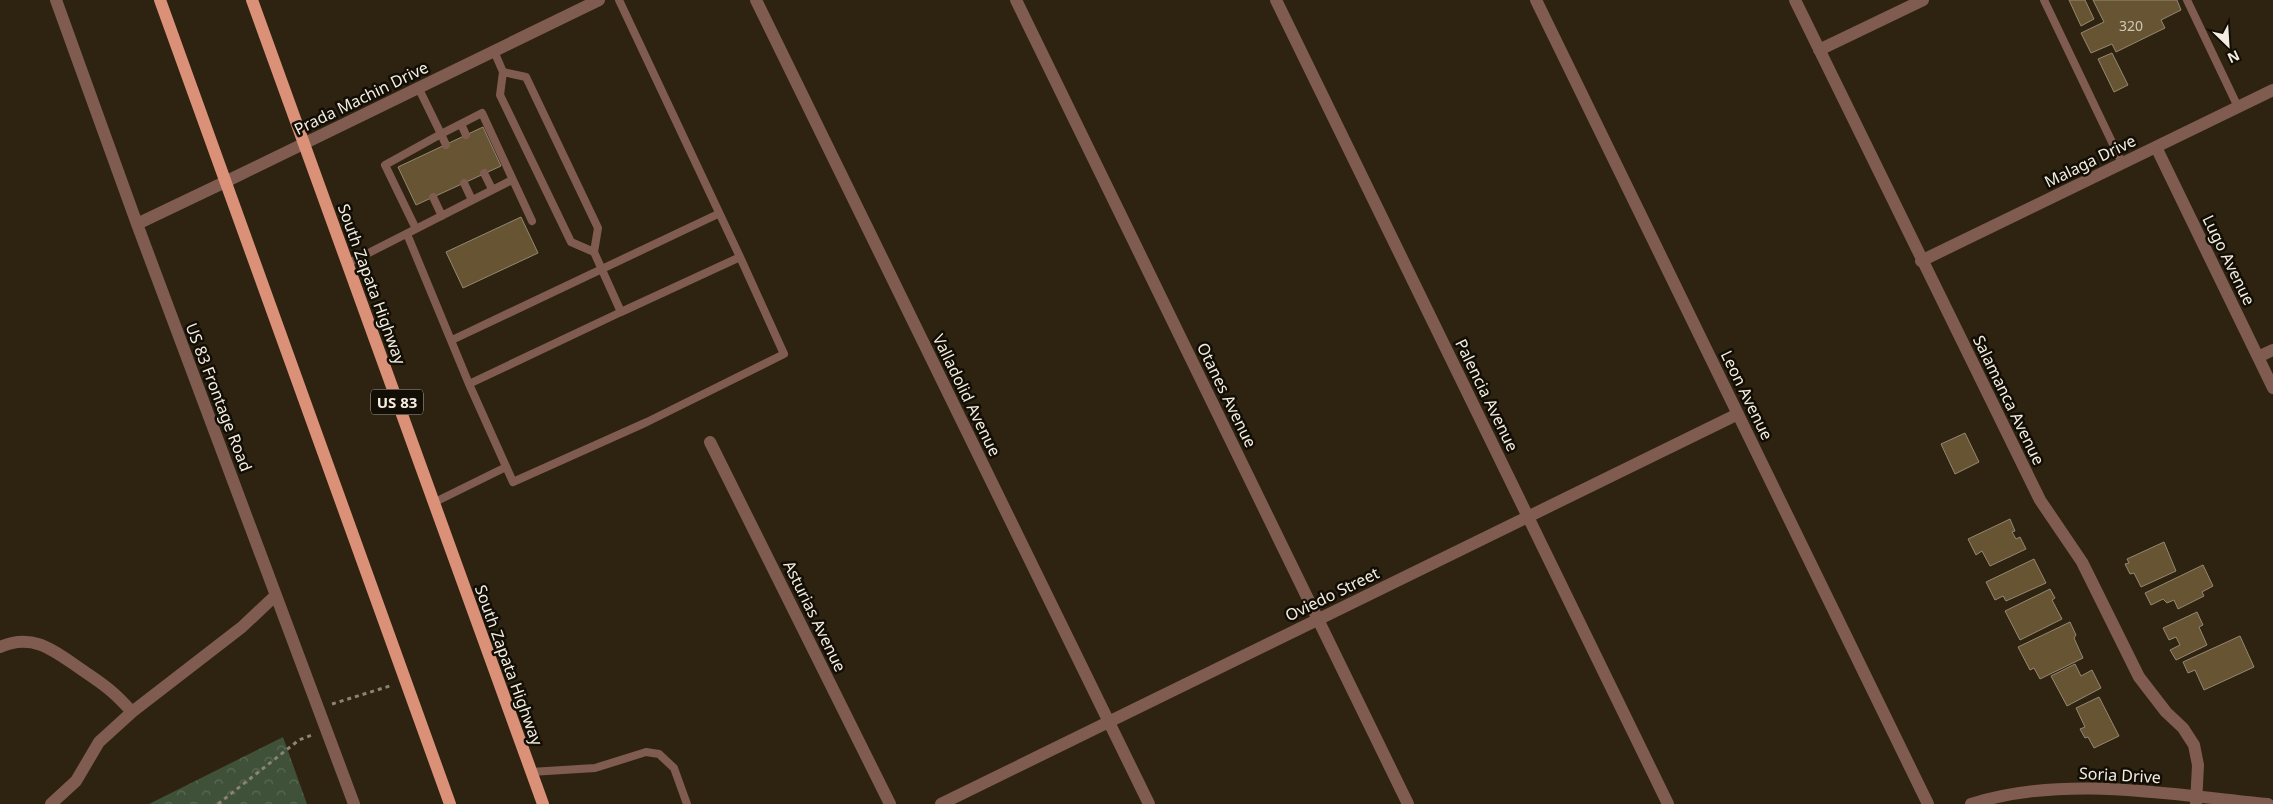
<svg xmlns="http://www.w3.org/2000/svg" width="2273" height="804" font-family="'Noto Sans',sans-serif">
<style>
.forest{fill:url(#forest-crowns)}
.building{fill:#675433;stroke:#958872}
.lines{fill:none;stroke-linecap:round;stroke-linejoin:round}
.path{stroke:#8c8374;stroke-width:3;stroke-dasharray:4 4;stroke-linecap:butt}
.service{stroke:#805c50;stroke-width:8}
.minor{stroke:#805c50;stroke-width:12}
.tertiary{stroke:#805c50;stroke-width:12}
.primary{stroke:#db9178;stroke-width:12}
.labels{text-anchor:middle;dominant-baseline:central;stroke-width:5;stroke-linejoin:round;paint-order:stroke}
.number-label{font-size:14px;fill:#d1c7b6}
.shield{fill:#120e06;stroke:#b0aa9f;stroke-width:1}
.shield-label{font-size:15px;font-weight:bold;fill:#f4ede1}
.street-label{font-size:16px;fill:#f4ede1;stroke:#120e06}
</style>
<defs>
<pattern id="forest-crowns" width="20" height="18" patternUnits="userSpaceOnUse" patternTransform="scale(1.25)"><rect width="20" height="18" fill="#3f5138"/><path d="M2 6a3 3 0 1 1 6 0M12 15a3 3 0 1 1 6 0" fill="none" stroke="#5b6a54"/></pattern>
</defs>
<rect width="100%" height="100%" fill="#2e2310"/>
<path class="forest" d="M283,737L307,804H149Z"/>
<path class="building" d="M2069,0H2085L2094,19L2081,26Z
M2093,0H2177L2181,10L2161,20L2165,28L2116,52L2112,44L2091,53L2081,33L2104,22Z
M2112,53L2128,85L2114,92L2098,59Z
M483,127L501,166L416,205L398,167Z
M521,217L538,253L463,288L446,252Z
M1965,433L1979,462L1955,474L1941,444Z
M2010,519L2015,531L2012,532L2016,539L2020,537L2026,549L1990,566L1982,551L1976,555L1968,539Z
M2164,542L2176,571L2141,587L2134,573L2130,574L2125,564L2129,563L2127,559Z
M2034,559L2046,583L2006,601L2003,596L1995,600L1986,582Z
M2203,565L2213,586L2202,592L2204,596L2178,609L2174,600L2167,603L2163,599L2151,605L2145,593Z
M2050,589L2055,598L2052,600L2062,619L2020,640L2005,611Z
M2197,612L2203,625L2199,627L2207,645L2176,660L2170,650L2180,645L2176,637L2169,640L2163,628Z
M2070,622L2076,635L2074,638L2083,658L2040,679L2034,668L2030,670L2018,647Z
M2240,636L2254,667L2204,690L2195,670L2188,673L2183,662Z
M2075,664L2081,676L2092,670L2101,688L2067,706L2051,676Z
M2099,697L2119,736L2094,748L2088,737L2085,738L2080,729L2085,727L2076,708Z"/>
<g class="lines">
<path class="path" d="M332,704L393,685
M218,804L299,740L312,735"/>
<path class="service" d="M619,0L740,257L621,312
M2044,0L2122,163
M2187,0L2238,107
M494,51L503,72L500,95L571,242L594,252
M461,124L466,135
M446,145L441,134L482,113L532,221
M484,173L492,189
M464,183L472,200
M433,197L442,216
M416,229L385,165L441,134L419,89
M407,234L469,384L513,482L647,422L784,354L740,257
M347,264L512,180
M452,340L718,214
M469,384L621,312L594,252L598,228L526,77L503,72
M433,503L506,467
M531,772L595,768L646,752L659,754L674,768L687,804"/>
<path class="minor" d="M56,0L137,224L354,804
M756,0L1149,804
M1016,0L1408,804
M1276,0L1668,804
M1536,0L1928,804
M1795,0L2040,500L2082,562L2139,677L2166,712L2183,728L2194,745L2198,765L2196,804
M1819,50L1923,0
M2156,147L2273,388
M137,224L225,182
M1921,261L2273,90
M2258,357L2273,350
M710,442L890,804
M0,647C35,631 58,654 85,672C106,686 115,693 132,712
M51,804L76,781L99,742L132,712L242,627L276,595
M941,804L1738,414"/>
<path class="tertiary" d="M225,182L599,0
M1971,804C2065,774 2172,795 2268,804"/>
<path class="primary" d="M160,0L450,804
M252,0L543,804"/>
</g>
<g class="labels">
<g class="number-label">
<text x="2131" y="25">320</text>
</g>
<rect class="shield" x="371" y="389.5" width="52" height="25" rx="4"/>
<g class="shield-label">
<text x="397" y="402">US 83</text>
</g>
<g class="street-label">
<text transform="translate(361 98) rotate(-26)">Prada Machin Drive</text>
<text transform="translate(2090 161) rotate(-26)">Malaga Drive</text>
<text transform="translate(2229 260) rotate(64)">Lugo Avenue</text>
<text transform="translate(372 284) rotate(70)">South Zapata Highway</text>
<text transform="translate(967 395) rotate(64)">Valladolid Avenue</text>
<text transform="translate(1227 395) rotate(64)">Otanes Avenue</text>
<text transform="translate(1487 395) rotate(64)">Palencia Avenue</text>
<text transform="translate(1747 395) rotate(64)">Leon Avenue</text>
<text transform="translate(219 397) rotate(69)">US 83 Frontage Road</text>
<text transform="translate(2009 400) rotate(64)">Salamanca Avenue</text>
<text transform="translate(1332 594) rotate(-26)">Oviedo Street</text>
<text transform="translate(815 616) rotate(64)">Asturias Avenue</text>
<text transform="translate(509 665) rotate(70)">South Zapata Highway</text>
<text transform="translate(2120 775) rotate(3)">Soria Drive</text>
</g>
</g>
<g transform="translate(2228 45) rotate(155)" stroke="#120e06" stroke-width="4" paint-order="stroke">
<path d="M0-4L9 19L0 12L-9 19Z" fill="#f4ede1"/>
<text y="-8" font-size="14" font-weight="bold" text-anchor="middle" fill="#f4ede1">N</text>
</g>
</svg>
